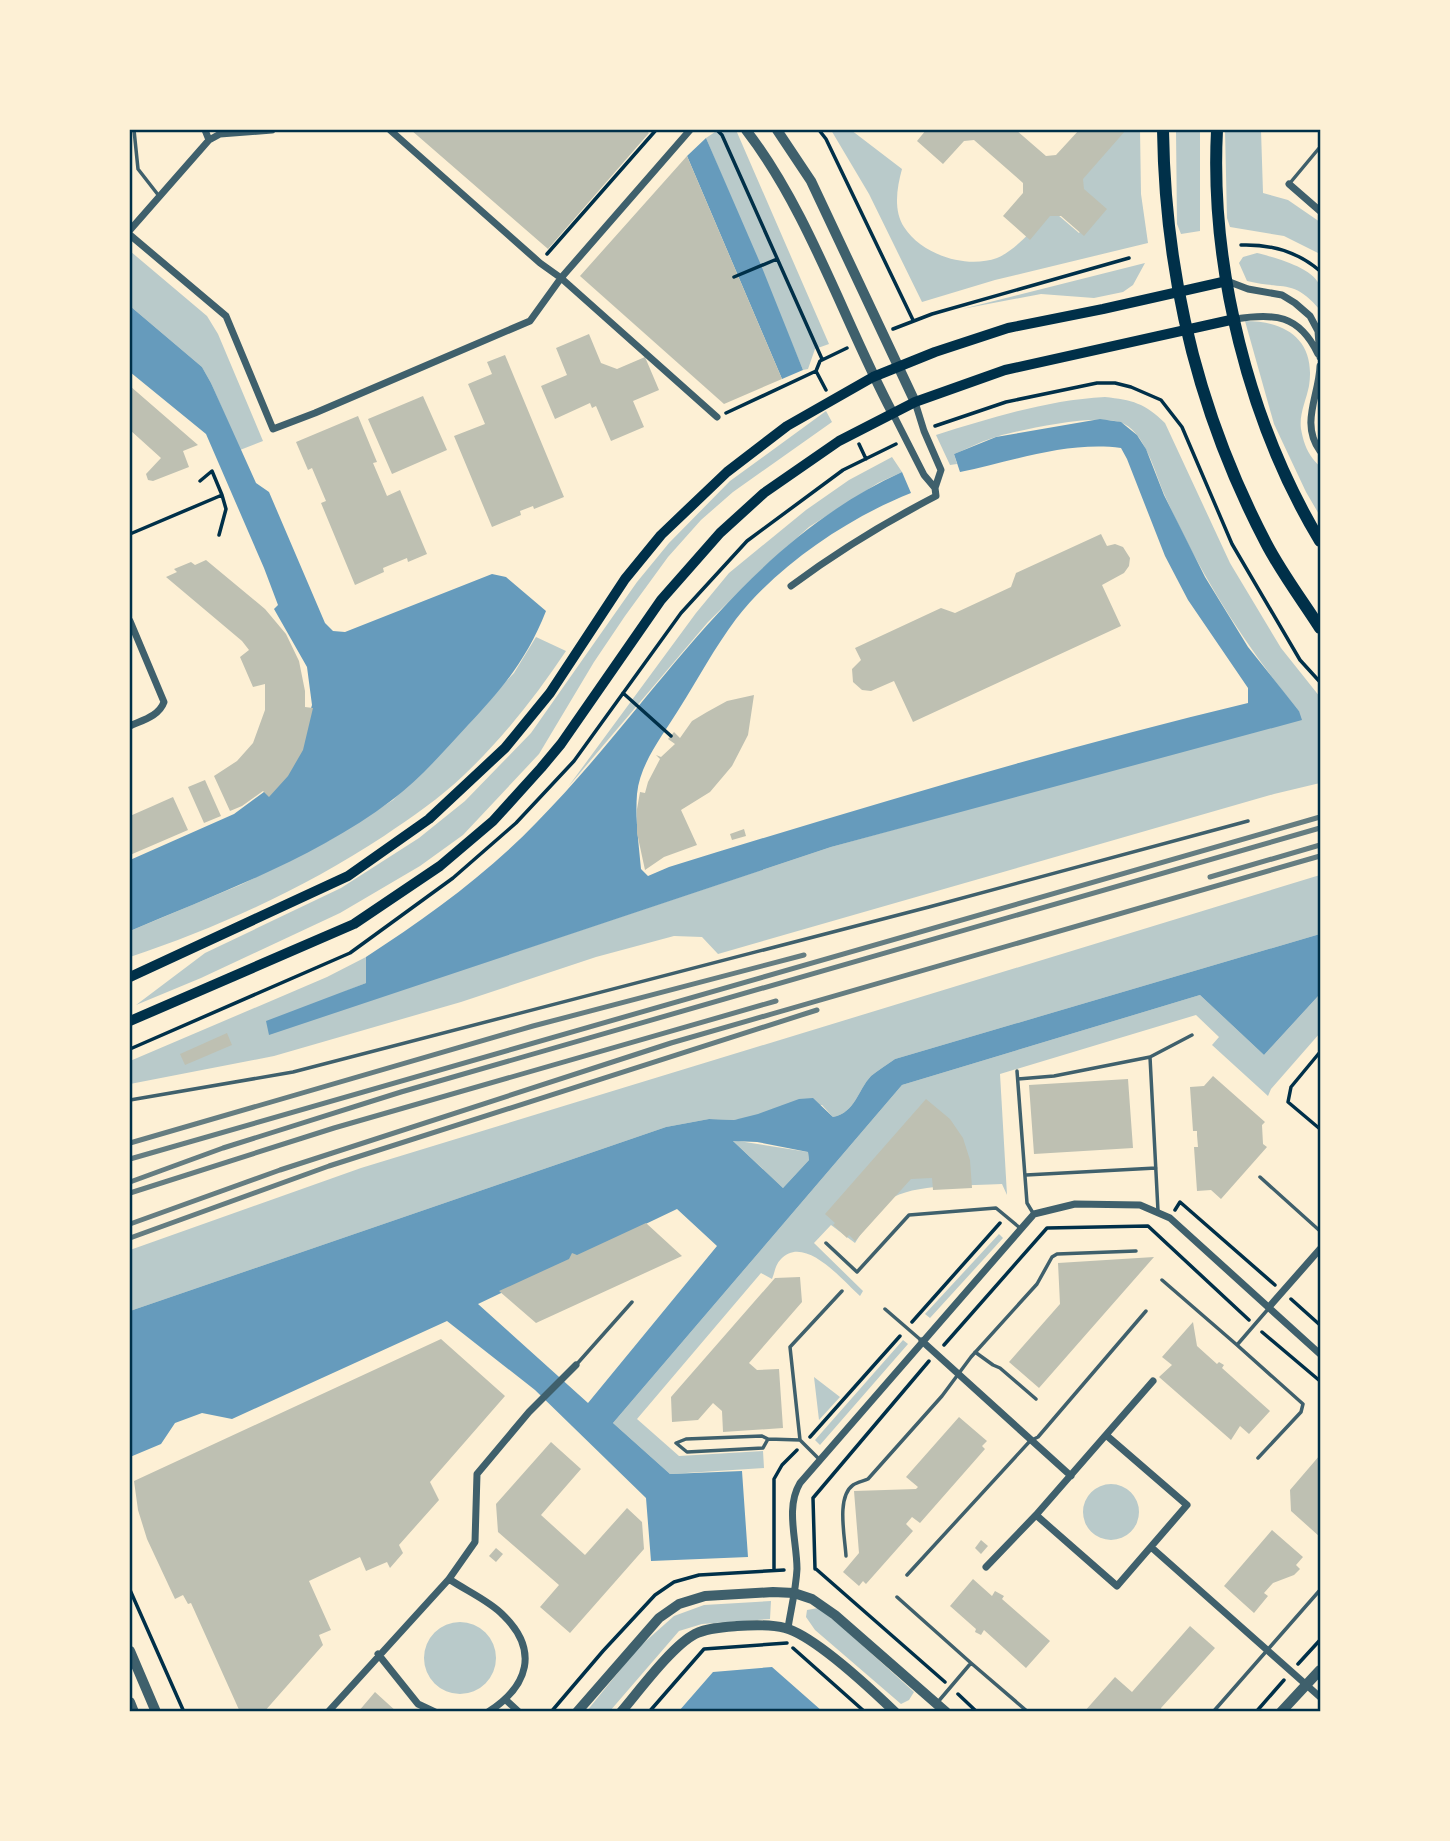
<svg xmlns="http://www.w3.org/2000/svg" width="1450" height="1841" font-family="Rubik,sans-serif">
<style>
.green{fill:#b9caca}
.water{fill:#669bbc;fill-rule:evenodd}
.building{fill:#bec0b2}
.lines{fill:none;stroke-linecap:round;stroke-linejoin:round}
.path{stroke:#003049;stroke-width:3.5}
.service{stroke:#3f606c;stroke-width:3.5}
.minor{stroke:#3f606c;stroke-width:7}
.tertiary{stroke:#3f606c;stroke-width:10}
.secondary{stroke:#003049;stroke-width:10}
.trunk{stroke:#003049;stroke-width:12}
.rail{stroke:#657d81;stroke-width:5}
.neatline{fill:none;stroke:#003049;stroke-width:2.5}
</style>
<rect width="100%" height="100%" fill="#fdf0d5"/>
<path class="green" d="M718,130H736L829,344L815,349L808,369L803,370L706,138Z
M831,130H851L902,169C897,187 893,210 904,227C922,255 966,269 997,258C1016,250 1032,230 1046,215H1058L1079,233L1102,208L1080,187V175L1122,130H1140L1141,194L1148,243L995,280L922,302L869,194Z
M1176,130H1200V231L1181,234L1177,224Z
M1225,130H1261L1263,193L1288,200L1320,222V254L1284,236L1230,227L1227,218Z
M130,251L207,316L218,334L263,441L240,450L211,383L202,367L130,306Z
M1257,253C1273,257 1316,268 1320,287C1322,293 1321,303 1320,310C1294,278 1282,290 1247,281L1239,263L1243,257Z
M1145,263L1133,285L1123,292L1094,298L1041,294L962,309C1023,294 1084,278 1145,263Z
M1245,321C1287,321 1316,341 1309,386C1306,401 1299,414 1301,429C1303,440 1306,450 1313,459C1315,462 1318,464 1320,467C1324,476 1321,505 1320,516L1306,492L1274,424Z
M1105,397C1132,400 1145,403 1165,423L1230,563L1281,648L1320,697V783L1274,794L718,954L702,937L674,936L596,957L461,1002L274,1056L130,1084V1061L327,977L366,957V983L346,991L269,1034L831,847L1051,786L1299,711C1244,645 1200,574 1165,496C1155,474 1145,429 1119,422C1094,414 1025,429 999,436C984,440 969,448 954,454L957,464L950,465L936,435C991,418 1047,400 1105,397Z
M826,411L832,422L733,492L701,520L668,557L625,616L594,662L539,754L463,835L420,866L340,913L201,978L136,1005L205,953L341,888L419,838L465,801L531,733L637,582L669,543L730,481Z
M892,457L902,472L878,483L809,527L763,568L708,622L568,787L696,613L729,573L806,510L849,480Z
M536,637L566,651C536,696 503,738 464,775C440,798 412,817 384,836C305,888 219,927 130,957V931L240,885L297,857L330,840L393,800L514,673Z
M1320,875V934L895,1059C887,1065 878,1070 871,1076C857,1091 856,1112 833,1117L822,1105L734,1120L709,1119L666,1127L130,1311V1250L361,1168Z
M1320,994V1033L1271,1089L1268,1096L1212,1045L1219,1037L1196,1015L1000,1074L1007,1195L1002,1184C972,1186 912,1183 889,1200C874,1211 865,1228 855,1243L831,1225L814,1243L863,1291L860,1296C843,1281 805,1234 781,1259C775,1265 775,1272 772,1279L761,1273L637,1419L679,1456L763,1451L764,1468L670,1474L613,1423L902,1085L1200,995L1264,1055Z
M732,1140L808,1152L809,1160L783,1188Z
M999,1234L1003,1238L930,1318L925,1314Z
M903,1340L908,1344L820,1445L815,1440Z
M814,1377L840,1397L819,1420Z
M1083 1512a28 28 0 1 1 56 0a28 28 0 1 1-56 0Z
M771,1601L770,1619L702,1624L679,1631L610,1711L586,1712L638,1648L674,1616L704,1605Z
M818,1608L840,1625L914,1692L909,1700L901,1704L815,1630L806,1617L807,1610Z
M424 1658a36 36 0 1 1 72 0a36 36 0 1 1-72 0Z"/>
<path class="water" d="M706,138L761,265L803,370L782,379L687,156Z
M130,306L202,367L211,383L256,483L269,492L325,623L333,631L345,632L492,574L506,577L546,611C527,659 503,688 468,725C444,751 420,779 392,800C314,859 219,893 130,931V860L234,814L279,781L300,744L312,705L307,667L274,609L278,605L264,568L206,434L130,372Z
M1100,419L1121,422L1137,435L1146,449L1164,495L1205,577L1248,647L1299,711L1302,720L831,847L269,1035L266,1021L366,983V957C427,917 486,875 537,822C657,700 740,546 902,472L911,493C848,518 778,565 736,619C715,647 698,679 679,709C663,735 640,763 637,794C635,819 639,845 641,869L648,876L669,867C860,808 1053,750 1248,703V688L1188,600L1165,556L1127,459L1121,448C1068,441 1012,461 960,472L954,454L996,437Z
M1320,934V994L1264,1055L1200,995L902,1085L613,1423L670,1474L742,1471L748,1557L651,1561L646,1498L535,1390L447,1321L232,1419L202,1413L175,1423L161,1444L130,1457V1311L666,1127L709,1119L734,1120L758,1114L799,1099L813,1098L833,1117C856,1112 857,1091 871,1076C878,1070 887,1065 895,1059ZM733,1141L757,1142L808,1152L809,1160L783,1188ZM677,1209L717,1246L588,1403L478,1304Z
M772,1667L822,1711H679L713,1672Z"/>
<path class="building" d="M411,130H645L649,133L548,249Z
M926,130H1016L1046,156L1056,155L1079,130H1126L1083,179L1084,189L1107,209L1084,236L1061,216H1050L1030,240L1003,216L1023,193V183L974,140L964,141L943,164L917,141Z
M687,156L782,379L724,404L580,276Z
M589,334L601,363L617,369L645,357L659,390L633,401L644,427L611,441L596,406L592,408L590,403L555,419L541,386L567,375L556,348Z
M505,355L564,497L534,509L533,506L520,511L521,515L492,527L454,436L485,424L468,384L492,374L487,362Z
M130,386L198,445L183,451L189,467L153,481L148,480L146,474L161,458L130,430Z
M423,396L447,450L392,474L368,419Z
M358,416L377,462L373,463L387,496L400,490L427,554L408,562L407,558L383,568L384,572L355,585L321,503L326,501L312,468L308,470L296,442Z
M1101,534L1107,546L1115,544L1123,547L1130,558L1129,566L1124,573L1102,585L1121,626L913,722L894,681L871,691L862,690L853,682L852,669L861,660L855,648L941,608L955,613L1011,587L1016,573Z
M206,560L265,609L286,634L299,661L305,691V707L313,708L303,750L288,776L269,797L263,791L242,806L230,811L214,776L237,761L253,743L265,710V684L253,687L240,657L249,650L242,641L166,577L177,572L174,569L191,562L195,565Z
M754,695L748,735L732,766L710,792L681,810L697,845L664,857L645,870L637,833V809L640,792L645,793L648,782L660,759L656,755L661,757L675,744L668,739L674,732L680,738L692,721L707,712L727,701Z
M205,780L221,816L204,823L188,787Z
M173,797L188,830L130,855V816Z
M744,829L746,836L732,840L730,834Z
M227,1033L232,1045L185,1065L180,1054Z
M1213,1076L1265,1122L1262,1125L1263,1144L1267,1147L1221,1199L1211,1190L1197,1191L1194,1147H1198L1197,1135V1131H1193L1190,1087L1204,1086Z
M1128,1079L1133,1148L1034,1154L1029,1085Z
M926,1099L950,1119L963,1138L970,1160L972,1188L933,1190L932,1178L911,1179L855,1241L849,1235L847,1238L833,1225L835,1223L825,1214Z
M646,1223L682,1256L536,1323L499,1291L569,1259L572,1253L577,1255Z
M1154,1257L1039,1388L1009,1362L1060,1304L1058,1263Z
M800,1277L802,1302L749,1363L757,1370L779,1369L783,1428L723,1432L722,1411L713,1403L698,1420L672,1422L671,1397L775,1278Z
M1193,1322L1197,1346L1217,1364L1219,1362L1224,1365L1222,1368L1270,1411L1249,1434L1240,1426L1231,1440L1159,1377L1172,1365L1162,1357Z
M441,1339L505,1396L430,1482L439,1500L399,1545L403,1553L390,1568L387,1562L366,1571L360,1557L309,1581L331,1630L319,1635L323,1645L264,1712H240L191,1603L188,1604L183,1595L175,1599L147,1539L138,1510L134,1481Z
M959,1417L987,1441L982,1446L985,1449L920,1523L912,1517L906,1524L913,1531L866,1584L863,1581L859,1586L843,1572L859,1553L854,1491L916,1489L918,1487L906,1477Z
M551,1442L581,1469L541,1515L585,1555L627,1508L642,1522L644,1549L570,1633L540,1607L559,1585L498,1532L496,1504Z
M1320,1455V1537L1291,1511L1290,1490Z
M1272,1530L1303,1557L1296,1565L1300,1569L1294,1575L1273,1583L1264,1593L1268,1596L1254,1613L1224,1586Z
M981,1540L988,1546L981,1554L975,1548Z
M496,1548L503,1554L496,1562L489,1556Z
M973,1579L992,1596L995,1591L1004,1596L1002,1599L1050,1641L1026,1668L984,1630L981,1635L975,1632L976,1629L950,1606Z
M1190,1626L1215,1648L1161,1708L1162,1712H1084L1115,1677L1132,1692Z
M375,1692L397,1712H358Z"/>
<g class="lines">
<path class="path" d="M717,130L722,135L822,359
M819,130L826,139L913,320
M1241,245C1271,244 1297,251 1320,271
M547,254L656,130
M734,277L777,259
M893,329L932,314L1129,258
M826,390L816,371L820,361L847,348
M726,413L816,371
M935,426L1006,402L1097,383H1115L1131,387L1161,400L1182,427L1232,544L1300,660L1320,682
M859,444L866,459
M130,534L222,495L212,471L200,481
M219,535L226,509L222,495
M623,693L671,736
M130,1049L350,953L453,878L516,823L574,761L681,613L747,541L843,470L896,444
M1320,1052L1291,1087L1288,1102L1320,1129
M1175,1210L1180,1202L1275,1285
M1291,1299L1320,1325
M912,1322L1000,1223
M1262,1332L1320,1381
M944,1345L1047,1228L1148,1226L1249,1320
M810,1437L900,1336
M815,1569L813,1498L929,1361
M816,1569L945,1682
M774,1570V1479L782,1465L797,1450
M130,1590L184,1712
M793,1648L865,1712
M1298,1664L1320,1640
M958,1694L977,1712
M551,1712L603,1651L655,1595L674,1582L699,1575L784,1570
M649,1712L704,1649L787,1643
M1256,1712L1284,1680"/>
<path class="service" d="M134,130L138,169L159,196
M1290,183L1320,147
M1017,1071L1027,1203L1033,1213
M1018,1079L1054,1076L1150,1057
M130,1100L293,1072L929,907L1248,821
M1026,1175L1156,1168
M1260,1177L1320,1231
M1158,1211L1150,1057L1192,1035
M826,1243L857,1272L909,1215L996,1208L1020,1228
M1162,1280L1237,1345L1269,1308
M885,1309L922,1341
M1237,1345L1303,1404L1301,1412L1258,1458
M975,1352L993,1365L1000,1368L1036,1399
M576,1365L632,1302
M768,1439L763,1448L687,1452L676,1443L686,1439L762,1436L768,1439L800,1440
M819,1459L800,1440L790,1347L842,1291
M846,1556C845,1537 836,1497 853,1485C857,1482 864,1481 868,1479L942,1396L971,1357L1037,1284L1052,1257L1057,1254L1136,1251
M907,1575L1030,1441L1038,1437L1146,1311
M897,1597L971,1663L937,1703
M971,1663L1028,1712
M1213,1712L1320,1590"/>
<path class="minor" d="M205,130L209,140
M690,130L561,278L717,417
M1289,184L1320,211
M130,230L209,140L220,134L272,130
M130,235L226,316L273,429L315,413L530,321L561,278L540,263L390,130
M1227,281L1248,289L1282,295L1295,303L1310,316L1318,331L1320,357
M1235,319C1274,313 1299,314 1318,354
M1320,366C1319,396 1300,423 1320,451
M892,412L924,475L935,488
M791,586C838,551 884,523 936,496L935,488L941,470L924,431L915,402
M130,621L164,702C159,716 143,720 130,726
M1269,1307L1320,1249
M922,1341L1071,1476
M1106,1435L1187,1505L1117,1586L1036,1515L1153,1381
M1151,1547L1320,1697
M986,1567L1036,1515
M449,1579C465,1590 490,1601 503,1615C539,1650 529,1686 488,1712
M788,1628C791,1609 796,1589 797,1569C797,1541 785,1508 800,1483L1034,1214L1075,1204L1140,1205L1170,1218L1320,1354
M378,1654L418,1704L435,1712
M506,1700L519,1712
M328,1712L449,1579L475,1542L477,1474L529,1412L576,1365"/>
<path class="tertiary" d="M746,130C808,210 844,321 892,412
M777,130L811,181L915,402
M130,1651L156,1712
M130,1702L134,1712
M577,1712L659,1618L679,1604L705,1596L773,1592L794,1593L812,1599L835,1615L946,1712
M621,1712C639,1691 672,1646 695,1634C707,1628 724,1627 737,1626C752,1625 770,1624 785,1628C815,1636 871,1689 895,1712
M1281,1712L1320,1670"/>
<path class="secondary" d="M130,977L348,876L429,819L505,748L550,693L625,579L661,535L727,472L787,426L873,377L935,352L1008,328L1103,309L1227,281
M130,1021L354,924L440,866L493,821L541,768L561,744L661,600L720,533L764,493L839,441L915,402L1005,370L1235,319"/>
<path class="trunk" d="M1163,130C1165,276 1198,413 1266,543C1281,572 1302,600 1320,628
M1217,130C1210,267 1249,423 1320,541"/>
<path class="rail" d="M1210,877L1320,845
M130,1143L533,1026L804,955
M130,1159L1320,817
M130,1182L223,1148L401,1092L1320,828
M130,1193L334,1128L776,1001
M130,1224L280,1170L671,1043L1320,856
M130,1238L329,1166L817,1010"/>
</g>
<rect width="1450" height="1841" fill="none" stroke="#fdf0d5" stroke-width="262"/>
<rect x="131" y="131" width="1188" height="1579" class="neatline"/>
</svg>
